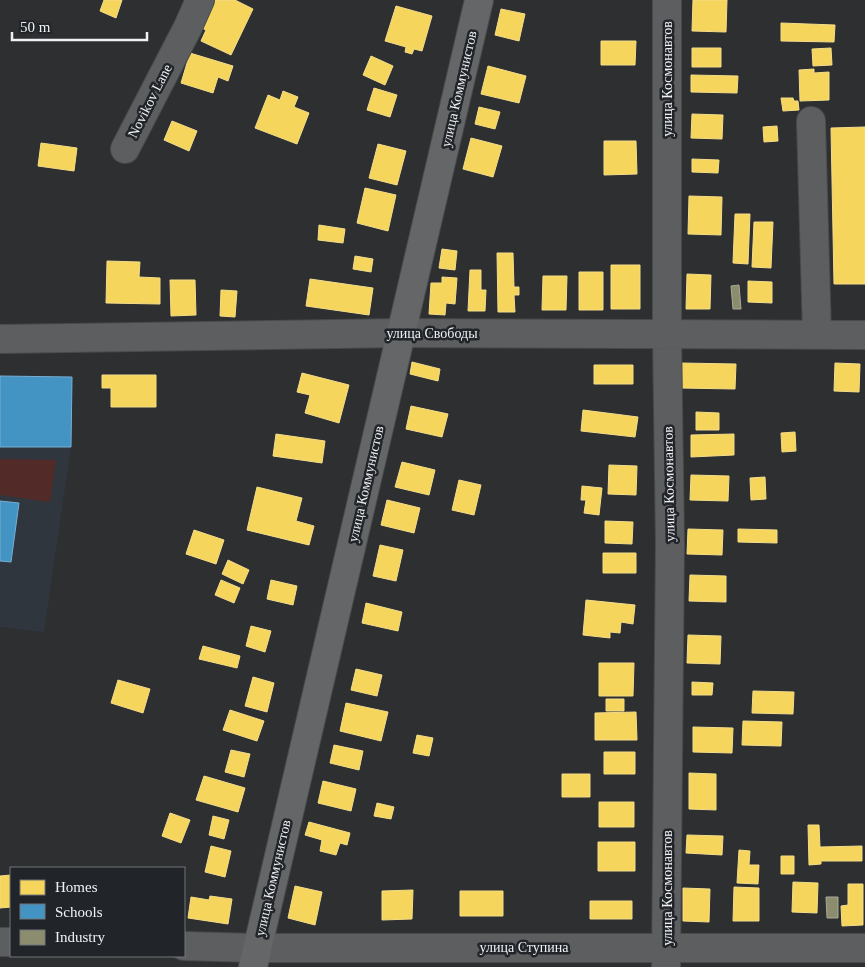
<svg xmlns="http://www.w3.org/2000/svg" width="865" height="967" font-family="Georgia,serif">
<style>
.built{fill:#30363e}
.green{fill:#522a27}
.homes{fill:#f6d55c;stroke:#f4dd8a}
.schools{fill:#4393c3;stroke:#77afd2}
.industry{fill:#8c8c6e;stroke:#aaaa96}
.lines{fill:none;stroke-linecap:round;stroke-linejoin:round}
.minor-casing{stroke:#494a4b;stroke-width:30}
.major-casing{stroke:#494a4b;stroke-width:30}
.minor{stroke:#5d5e5f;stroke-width:28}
.major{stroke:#656668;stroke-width:28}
.labels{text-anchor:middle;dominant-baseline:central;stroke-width:5;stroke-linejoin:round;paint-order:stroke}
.street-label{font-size:14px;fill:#eff1f4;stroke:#212529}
</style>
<rect width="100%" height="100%" fill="#2d2f31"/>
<path class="built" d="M0,376L72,377L71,447L44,632L0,627Z"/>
<path class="green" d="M0,459L56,460L50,502L0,495Z"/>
<path class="homes" d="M104,0H122L116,18L100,11Z
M210,0H235L253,9L231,55L201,41L206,30L198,26Z
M693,0H727L726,32L692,31Z
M396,6L432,16L422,51L414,49L412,54L405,52L406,47L385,41Z
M501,9L525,14L519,41L495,35Z
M781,23L835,25L834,42L781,41Z
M601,41H636L635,65H601Z
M692,48H721V67H692Z
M831,48L832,65L813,66L812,49Z
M190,53L233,66L228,81L218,77L213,93L181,83Z
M371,56L393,66L385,85L363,75Z
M488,66L526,76L519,103L481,94Z
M814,69V73L829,72V100L800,101L799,70Z
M691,75L738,76L737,93L691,92Z
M374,88L397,95L390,117L367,110Z
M283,91L298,97L294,107L309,113L297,144L255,128L268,95L280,100Z
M781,98H793L794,101H798L799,110L783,111Z
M479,107L500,112L495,129L475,124Z
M692,114L723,115L722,139L691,138Z
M172,121L197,131L189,151L164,140Z
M777,126L778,141L764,142L763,127Z
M865,127V284H834L831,128Z
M471,138L502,146L493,177L463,169Z
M604,141H636L637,174L604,175Z
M41,143L77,148L74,171L38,166Z
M378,144L406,151L397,185L369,178Z
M692,159L719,160L718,173L692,172Z
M365,188L396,195L388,231L357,223Z
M689,196L722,197L721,235L688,234Z
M735,214H750L748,264L733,263Z
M754,222H773L771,268L752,267Z
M319,225L345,229L343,243L318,240Z
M442,249L457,251L455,270L439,268Z
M497,253H513L514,287H519V295H514L515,312H498Z
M355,256L373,259L371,272L353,269Z
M107,261L140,262L139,277L160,278V304L106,303Z
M611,265H640V309H611Z
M470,270H481V290H486L485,311H468Z
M579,272H603V310H579Z
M687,274L711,275L710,309H686Z
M543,276H567L566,310H542Z
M442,277L457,278L455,304L446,303L445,315L429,314L431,283H442Z
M310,279L373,288L369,315L306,306Z
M170,280H195L196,315L171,316Z
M748,281L772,282V303L748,302Z
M221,290L237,291L235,317L220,316Z
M412,362L440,369L438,381L410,374Z
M681,363L736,364L735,389L680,388Z
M835,363L860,364L859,392L834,391Z
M594,365H633V384H594Z
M302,373L349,385L339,423L305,413L310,395L297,392Z
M102,375H156V407H111V388H102Z
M411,406L448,414L442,437L406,429Z
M583,410L638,417L635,437L581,431Z
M696,412L719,413V430H696Z
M795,432L796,451L782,452L781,433Z
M276,434L325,441L322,463L273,456Z
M734,434V455L691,457V435Z
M402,462L435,470L429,495L395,487Z
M609,465L637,466L636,495L608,494Z
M691,475L729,476L728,501L690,500Z
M765,477L766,499L751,500L750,478Z
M459,480L481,485L474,515L452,510Z
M582,486L602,488L599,515L584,513L586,500H581Z
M257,487L302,498L296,521L314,526L309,545L247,530Z
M387,500L420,508L414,533L381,525Z
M605,521L633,522L632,544L605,543Z
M688,529L723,530L722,555L687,554Z
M738,529L777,530V543L738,542Z
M194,530L224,540L216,564L186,554Z
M380,545L403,550L396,581L373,576Z
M603,553H636V573H603Z
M228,560L249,570L243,584L222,574Z
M690,575L726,576V602L689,601Z
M221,580L240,588L234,603L215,595Z
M271,580L297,586L293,605L267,599Z
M586,600L635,605L633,624L621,622L620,633L610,632V638L583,635Z
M366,603L402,612L398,631L362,623Z
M251,626L271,631L265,652L246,646Z
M688,635L721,636L720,664L687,663Z
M203,646L240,656L237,668L199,659Z
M599,663H634L633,696H599Z
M356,669L382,675L377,696L351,690Z
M253,677L274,683L267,712L245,706Z
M118,680L150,689L143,713L111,703Z
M692,682L713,683L712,695H692Z
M753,691L794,692L793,714L752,713Z
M606,699H624V711H606Z
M346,703L388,712L381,741L340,731Z
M230,710L264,721L257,741L223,730Z
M636,712L637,740H595V713Z
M743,721L782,722L781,746L742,745Z
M693,727L733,728L732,753L693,752Z
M417,735L433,738L429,756L413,753Z
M334,745L363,751L359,770L330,763Z
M231,750L250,754L244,777L225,772Z
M604,752H635V774H604Z
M689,773L716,774V810L689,809Z
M562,774H590V797H562Z
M204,776L245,788L238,812L196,800Z
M323,781L356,789L351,811L318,803Z
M599,802H634V827H599Z
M377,803L394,807L391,819L374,816Z
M170,813L190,820L181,843L162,836Z
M213,816L229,820L224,839L209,835Z
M309,822L350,833L347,845L340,843L336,855L320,851L322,840L305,835Z
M808,825H819L820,847L862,846V861H821V864L809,865Z
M687,835L723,836L722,855L686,853Z
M598,842H635V871H598Z
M211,846L231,851L225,877L205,872Z
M739,850L750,851L749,865H759L758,884L737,883Z
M781,856H794V874H781Z
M11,875V907L0,908V876Z
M793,882L818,883L817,913L792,912Z
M848,884H863V925L842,926L841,906L848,905Z
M295,886L322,892L315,925L288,918Z
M734,887L759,888V921H733Z
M683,888L710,889L709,922L683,921Z
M413,890L412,919L382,920V891Z
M460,891H503V916H460Z
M210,896L232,899L228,924L188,918L191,897L209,900Z
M590,901H632V919H590Z"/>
<path class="schools" d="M0,376L72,377L71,447H0Z
M0,501L19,503L11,562L0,561Z"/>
<path class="industry" d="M739,285L741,309H733L731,286Z
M826,897H838V918H827Z"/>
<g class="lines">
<defs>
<path id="minor" d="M811,121L817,335
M125,149L188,27L200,0
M0,339L401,333L865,335
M0,942H11
M184,946L257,948H865
M666,967L670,544L667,335V0"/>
<path id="major" d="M253,967L479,0"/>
</defs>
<use href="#minor" class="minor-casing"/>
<use href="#major" class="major-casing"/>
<use href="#minor" class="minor"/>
<use href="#major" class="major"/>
</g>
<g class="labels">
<g class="street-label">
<text transform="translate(667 79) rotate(-90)">улица Космонавтов</text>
<text transform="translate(459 89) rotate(-77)">улица Коммунистов</text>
<text transform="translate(150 101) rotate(-63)">Novikov Lane</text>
<text x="432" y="333">улица Свободы</text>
<text transform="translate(366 484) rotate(-77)">улица Коммунистов</text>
<text transform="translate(669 484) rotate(-91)">улица Космонавтов</text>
<text transform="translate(273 878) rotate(-77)">улица Коммунистов</text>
<text transform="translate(667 888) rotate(-90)">улица Космонавтов</text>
<text x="524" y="947">улица Ступина</text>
</g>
</g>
<rect x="10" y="867" width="175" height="90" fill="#212529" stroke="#73777a"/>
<rect x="20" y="880" width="25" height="15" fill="#f6d55c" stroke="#73777a"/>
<text x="55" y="892" font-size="15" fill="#eff1f4">Homes</text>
<rect x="20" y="904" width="25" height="15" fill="#4393c3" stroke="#73777a"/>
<text x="55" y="917" font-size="15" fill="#eff1f4">Schools</text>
<rect x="20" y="930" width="25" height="15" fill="#8c8c6e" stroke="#73777a"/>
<text x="55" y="942" font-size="15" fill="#eff1f4">Industry</text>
<path d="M12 32v8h135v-8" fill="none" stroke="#eff1f4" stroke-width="2.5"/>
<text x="20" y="32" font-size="15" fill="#eff1f4" stroke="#212529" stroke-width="4" paint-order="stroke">50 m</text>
</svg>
